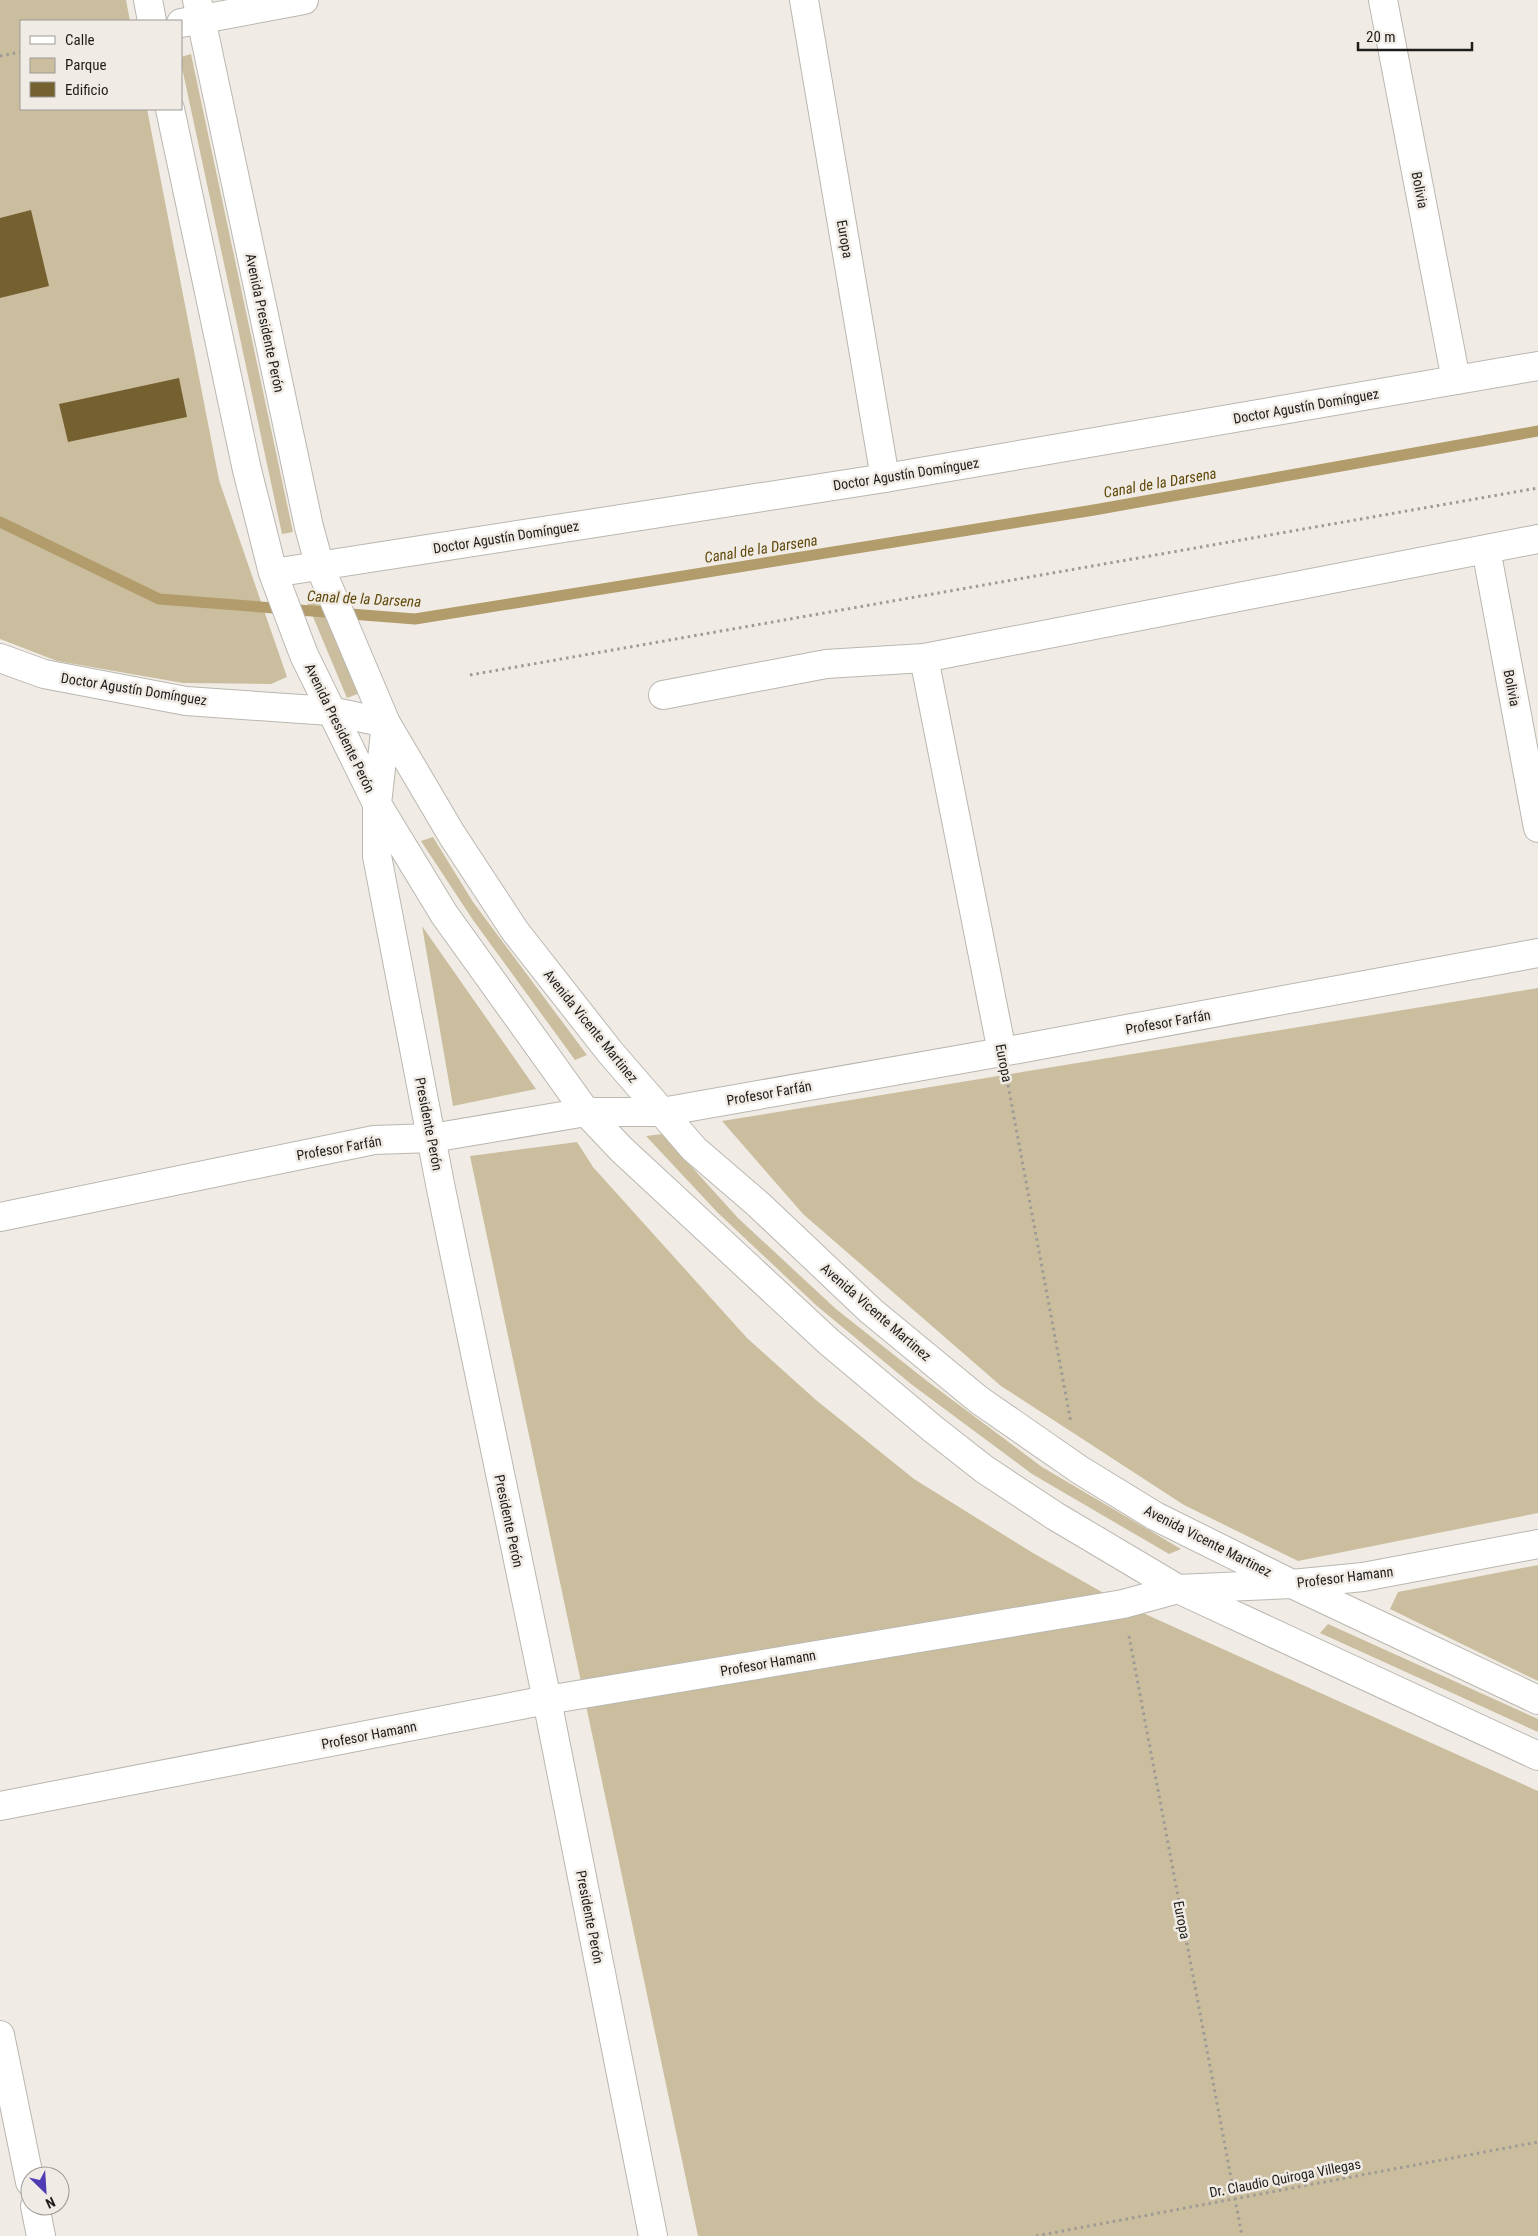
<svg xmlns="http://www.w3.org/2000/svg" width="1538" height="2236" font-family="'Roboto Condensed',sans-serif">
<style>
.green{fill:#cbbe9f}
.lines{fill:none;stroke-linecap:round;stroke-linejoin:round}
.stream{stroke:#b29c6b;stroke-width:11}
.building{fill:#756030}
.street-casing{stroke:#bab7b0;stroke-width:30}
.secondary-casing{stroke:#bab7b0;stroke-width:30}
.path{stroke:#9e9b96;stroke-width:3;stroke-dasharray:2.5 4;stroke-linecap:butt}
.street{stroke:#fff;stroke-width:28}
.secondary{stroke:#fff;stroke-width:28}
.labels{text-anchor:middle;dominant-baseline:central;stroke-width:5;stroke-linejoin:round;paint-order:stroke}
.street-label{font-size:14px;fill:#1f1d1b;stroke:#f0ece5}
.water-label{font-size:15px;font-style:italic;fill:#5f4809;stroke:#f0ece5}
</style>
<rect width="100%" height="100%" fill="#f0ece5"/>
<path class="green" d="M0,0H126L130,21H21V109H147L219,480L287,677L271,684L183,683L57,661L0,639Z
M191,54L293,532L282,534L181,63V57Z
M319,594L360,693L347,698L306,600Z
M433,837L473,902L587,1055L575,1060L473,920L421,841Z
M422,926L536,1089L453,1106Z
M1538,988V1513L1298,1561L1184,1505L1001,1386L803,1214L722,1121Z
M662,1134L738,1218L836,1309L927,1381L1042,1467L1181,1549L1169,1554L1032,1474L911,1384L817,1306L718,1213L646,1136Z
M577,1142L593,1167L747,1338L816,1400L914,1479L1033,1553L1123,1604L1538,1791V2236H698L470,1156Z
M1538,1565V1681L1390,1609L1398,1592Z
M1328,1624L1538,1719V1732L1320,1633Z"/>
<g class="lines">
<path class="stream" d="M0,522L159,599L415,619L1094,510L1538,431"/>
</g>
<path class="building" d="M31,210L49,286L0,298V218Z
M179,378L187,417L68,442L59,404Z"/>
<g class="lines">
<defs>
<path id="street" d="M804,0L885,478
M1383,0L1456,380
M181,23L304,0
M1486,549L1538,828
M0,658L44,674L186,701L330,711L386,723
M924,658L1002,1052
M663,695L826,664L924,658L1538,539
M0,1217L374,1140L432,1138L586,1112H662L1002,1052L1538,953
M0,1806L547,1700L1123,1604L1178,1589L1292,1584L1363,1577L1538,1544
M0,2035L30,2182
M35,2206L41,2236"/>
<path id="secondary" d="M148,0L152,21
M197,0L309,527L320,567L386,723L452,835L515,931L610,1052L694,1149L759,1205L871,1311L979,1400L1080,1470L1155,1516L1292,1584L1538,1700
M170,109L247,470L273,573L304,655L377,804L444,914L586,1112L621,1149L829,1342L933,1429L984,1469L1055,1516L1178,1589L1538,1756
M273,573L885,478L1538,366
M386,723L377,804V856L441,1189L547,1700L653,2236"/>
</defs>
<use href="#street" class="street-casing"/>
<use href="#secondary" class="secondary-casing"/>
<path class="path" d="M0,56L21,52
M470,675L1538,488
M1008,1085L1071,1423
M1129,1636L1242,2236
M1036,2236L1538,2142"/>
<use href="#street" class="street"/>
<use href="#secondary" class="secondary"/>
</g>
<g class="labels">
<g class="street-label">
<text transform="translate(1420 190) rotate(79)">Bolivia</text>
<text transform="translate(845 239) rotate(80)">Europa</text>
<text transform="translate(265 323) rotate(78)">Avenida Presidente Perón</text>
<text transform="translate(1306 406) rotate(-10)">Doctor Agustín Domínguez</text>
<text transform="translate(906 474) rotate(-9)">Doctor Agustín Domínguez</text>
<text transform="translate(506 537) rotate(-9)">Doctor Agustín Domínguez</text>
<text transform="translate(1512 688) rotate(79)">Bolivia</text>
<text transform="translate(134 689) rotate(9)">Doctor Agustín Domínguez</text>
<text transform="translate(340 728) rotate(64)">Avenida Presidente Perón</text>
<text transform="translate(1168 1022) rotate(-10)">Profesor Farfán</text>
<text transform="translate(591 1026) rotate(51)">Avenida Vicente Martinez</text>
<text transform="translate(1004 1063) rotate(79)">Europa</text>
<text transform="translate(769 1093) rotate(-10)">Profesor Farfán</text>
<text transform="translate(429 1124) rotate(79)">Presidente Perón</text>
<text transform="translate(339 1148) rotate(-10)">Profesor Farfán</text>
<text transform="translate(876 1312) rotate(41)">Avenida Vicente Martinez</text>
<text transform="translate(509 1521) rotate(78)">Presidente Perón</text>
<text transform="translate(1208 1541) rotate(27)">Avenida Vicente Martinez</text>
<text transform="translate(1345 1577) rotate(-7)">Profesor Hamann</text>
<text transform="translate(768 1663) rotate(-10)">Profesor Hamann</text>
<text transform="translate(369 1735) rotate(-11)">Profesor Hamann</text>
<text transform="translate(590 1917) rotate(79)">Presidente Perón</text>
<text transform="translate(1182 1920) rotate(79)">Europa</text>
<text transform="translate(1285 2178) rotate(-11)">Dr. Claudio Quiroga Villegas</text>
</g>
<g class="water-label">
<text transform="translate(1160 483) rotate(-10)">Canal de la Darsena</text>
<text transform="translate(761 549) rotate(-9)">Canal de la Darsena</text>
<text transform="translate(364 599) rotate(3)">Canal de la Darsena</text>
</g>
</g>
<rect x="20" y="20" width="162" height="90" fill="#f0ece5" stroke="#9c9994"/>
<rect x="30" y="36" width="25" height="8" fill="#ffffff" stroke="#9c9994"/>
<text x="65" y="45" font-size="15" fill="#1f1d1b">Calle</text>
<rect x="30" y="58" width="25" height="15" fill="#cbbe9f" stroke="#9c9994"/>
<text x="65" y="70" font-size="15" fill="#1f1d1b">Parque</text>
<rect x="30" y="82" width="25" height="15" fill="#756030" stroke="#9c9994"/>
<text x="65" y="95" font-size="15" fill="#1f1d1b">Edificio</text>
<g transform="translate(45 2191) rotate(155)"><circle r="24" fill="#f0ece5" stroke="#9c9994"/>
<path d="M0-4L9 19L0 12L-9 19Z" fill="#4f3cb3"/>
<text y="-8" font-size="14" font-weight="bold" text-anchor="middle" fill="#1f1d1b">N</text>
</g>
<path d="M1358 42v8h114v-8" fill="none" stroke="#1f1d1b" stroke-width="2.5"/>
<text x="1366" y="42" font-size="15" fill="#1f1d1b" stroke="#f0ece5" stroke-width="4" paint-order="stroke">20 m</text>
</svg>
